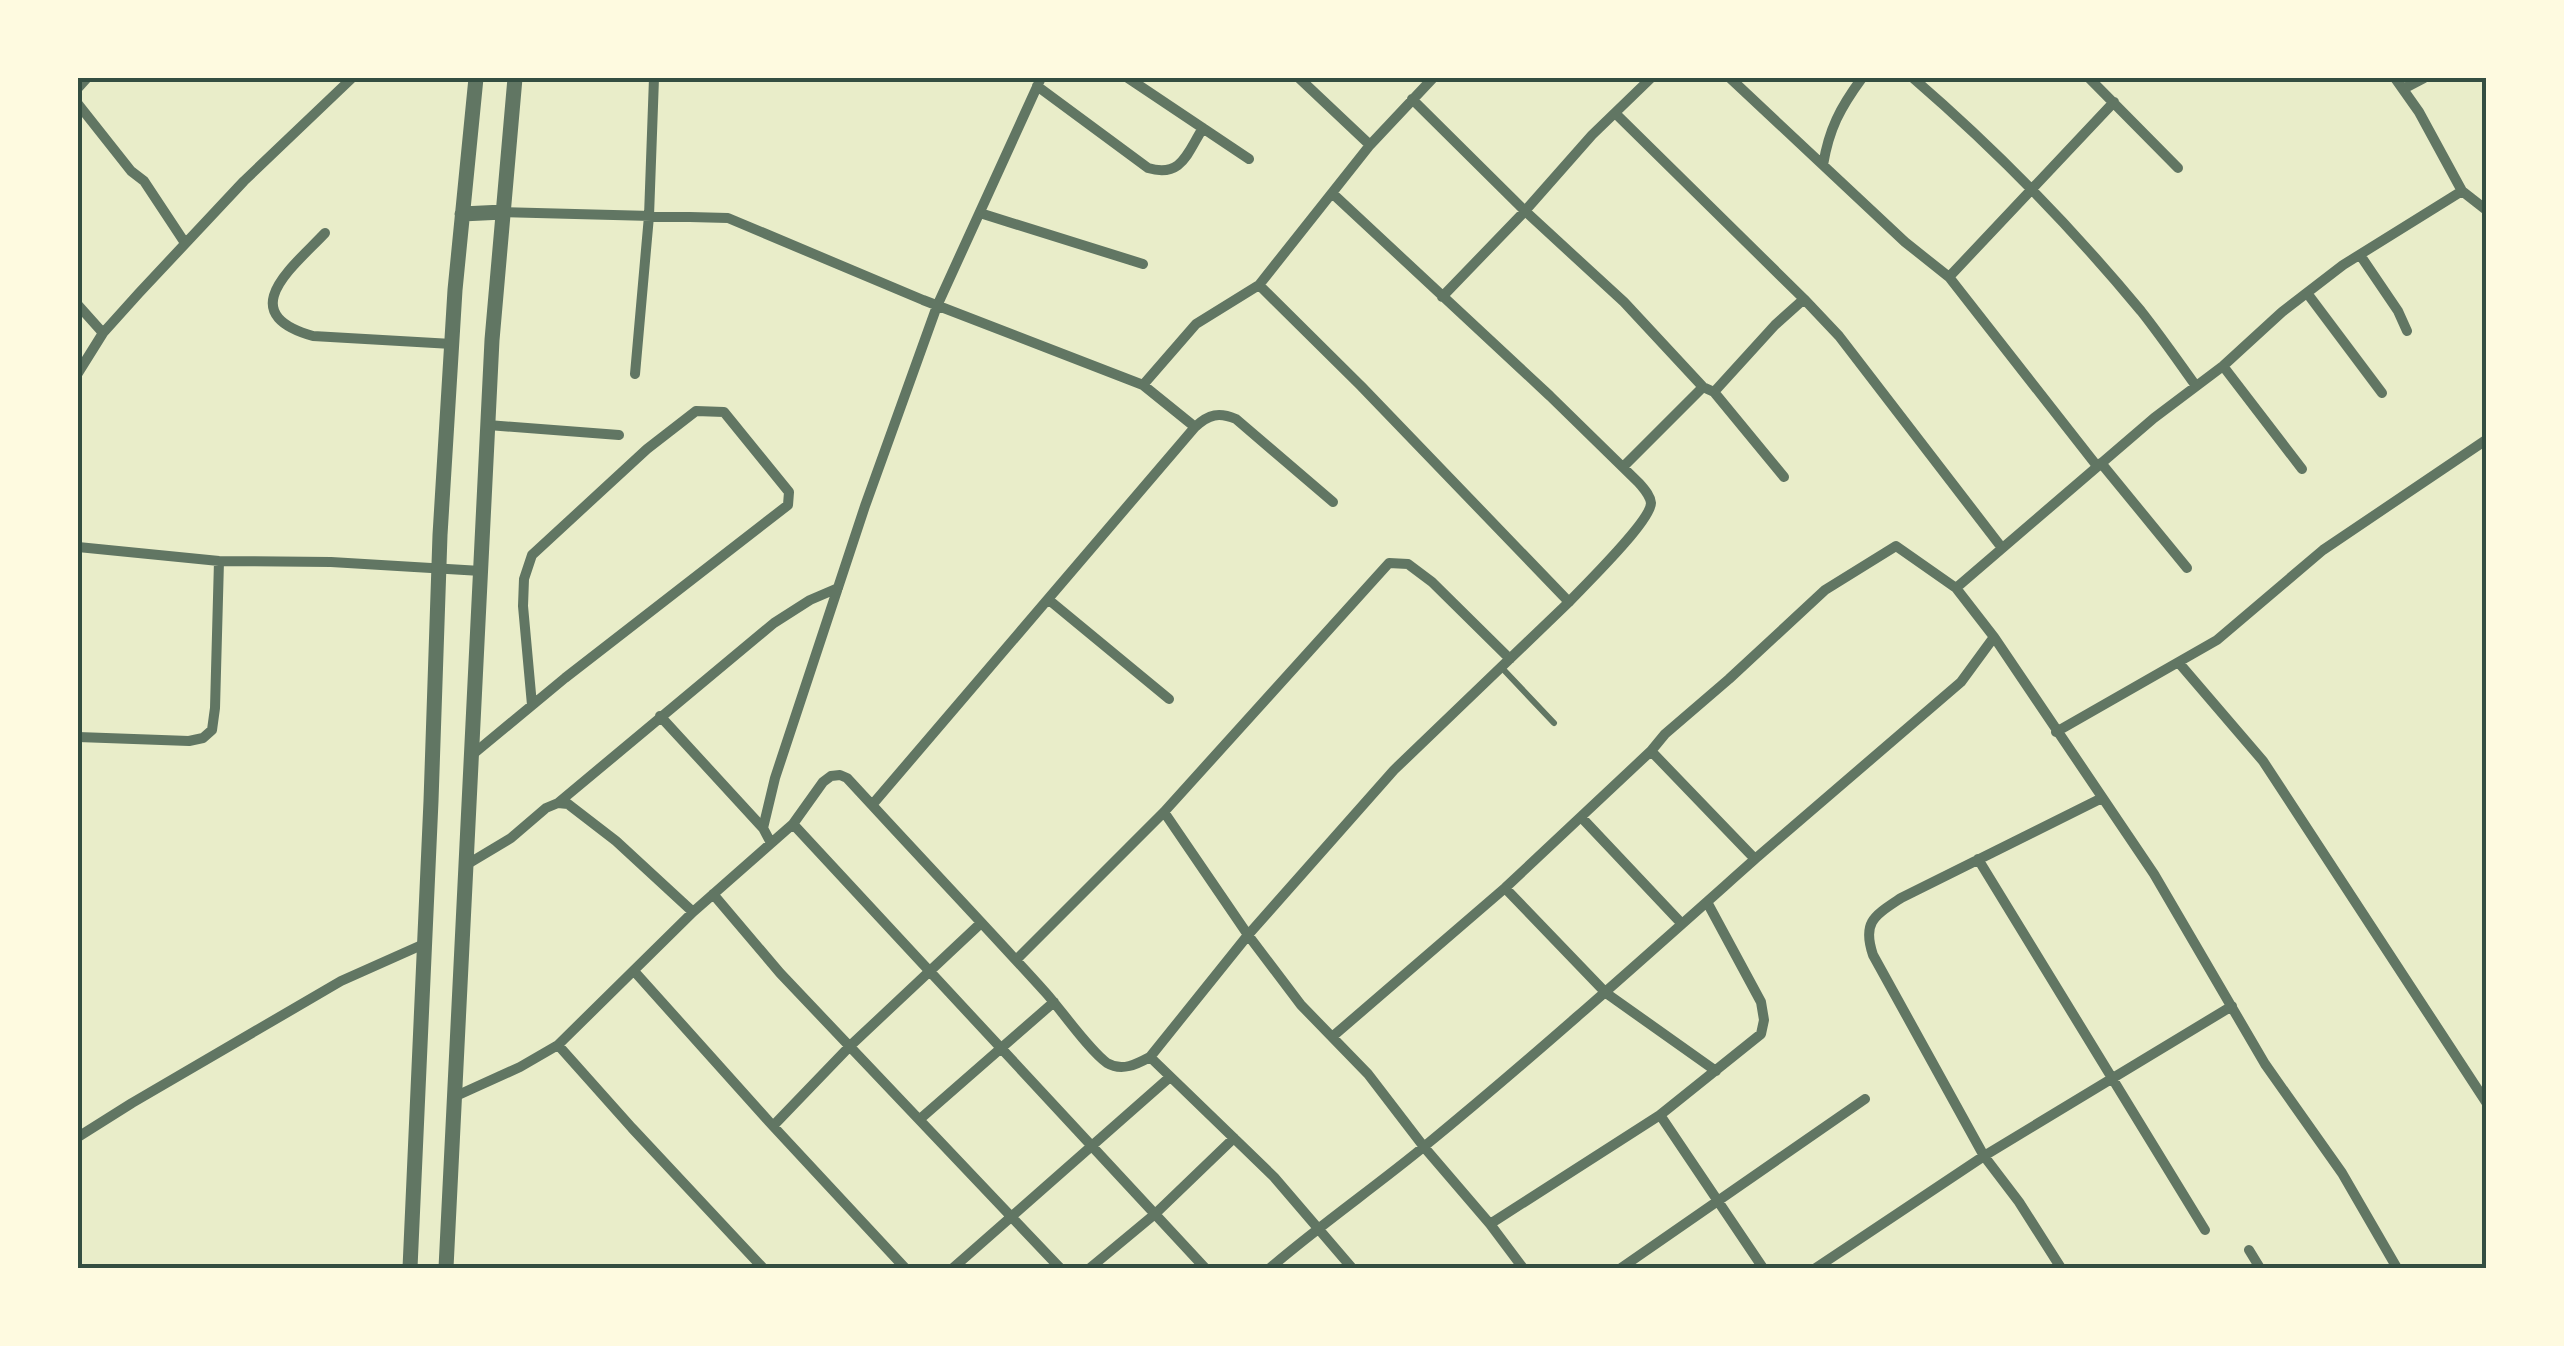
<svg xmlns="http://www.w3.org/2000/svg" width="2564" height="1346" font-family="Karla,sans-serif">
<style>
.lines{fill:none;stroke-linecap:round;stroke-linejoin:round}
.service{stroke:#617663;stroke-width:6}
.minor{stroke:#617663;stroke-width:10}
.tertiary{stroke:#617663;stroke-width:15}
.neatline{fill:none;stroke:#344e41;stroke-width:4}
</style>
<rect width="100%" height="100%" fill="#e9edc9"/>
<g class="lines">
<path class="service" d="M1502,668L1554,723"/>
<path class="minor" d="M1128,78L1249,159
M1299,78L1370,145L1433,78
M1730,78L1905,242L1949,277L2097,466
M1913,78C1993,147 2073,229 2141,311C2160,335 2178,361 2196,386
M2089,78L2178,168
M2395,78L2419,112L2462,191L2485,209L2486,207
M1037,86L1148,168C1182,178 1187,153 1203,128
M78,88L87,78
M2403,89L2424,78
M1412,99L1525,211L1624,302L1703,387L1714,392L1775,325L1804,299L1839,336L2002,548
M78,104L131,171L144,181L185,243
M1615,113L1804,299
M1823,165C1829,129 1840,108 1862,78
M1332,193L1550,396L1639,483C1644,489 1650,495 1651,503C1651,521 1584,586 1569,602
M503,212L728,218L923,300L1143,385L1196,324L1259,285L1370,145
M980,213L1143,264
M325,233C293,267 232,313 313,336L452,344
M2360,255L2398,311L2407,331
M1949,277L2114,102
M2307,293L2382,393
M1442,297L1525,211L1592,135L1651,78
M78,305L103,333
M2223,366L2302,469
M78,373L103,333L139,293L244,181L352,78
M635,374L649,216L654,78
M1143,385L1195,427C1209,414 1219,412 1236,419L1333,502
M1714,392L1784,477
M488,425L619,435
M2101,463L2187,568
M1623,467L1703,387
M78,547L219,561L331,562L481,571
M1956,588L1994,637
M1049,600L1169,699
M2179,663L2263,761L2486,1102
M660,716L763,828L771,843
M2056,732L2217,640L2323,550L2486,440
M78,737L189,741L203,738L212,730L215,708L219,561
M472,755L565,678L788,505L789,492L724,412L696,411L647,449L532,555L524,579L523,606L532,705
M558,803L774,623L810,600L838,588
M872,805L1195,427
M1164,812L1248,935L1301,1005L1368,1074L1424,1147L1490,1224L1523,1268
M1581,817L1682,924
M793,824L1205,1268
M763,828L775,778L865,506L937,306L1041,78
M1978,859L2205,1230
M1505,888L1606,993L1716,1071
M713,894L780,973L1060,1268
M1707,902L1761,1002L1764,1020L1761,1034L1660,1115L1763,1268
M693,912L793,824L823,782L831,776L840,775L847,778L872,805C930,868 989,930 1046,993C1062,1011 1089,1050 1107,1063C1122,1072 1137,1064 1150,1057L1248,935L1394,770L1569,602L1361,386L1259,285
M1016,960L1164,812L1389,563L1408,564L1432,582L1510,659
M634,971L773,1126L905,1268
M1332,1037L1505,888L1651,751
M558,1045L632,1128L763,1268
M1150,1057L1274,1177L1352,1268
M456,1096L520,1067L558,1045L693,912L616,841L568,804L558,803L546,808L511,838L466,865
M920,1119L1054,1002
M773,1126L850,1046L981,923
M78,1137L132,1103L341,981L424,944
M1490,1224L1660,1115
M2249,1250L2260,1268
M953,1268L1170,1077
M1090,1268L1155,1214L1234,1138
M1270,1268C1320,1225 1375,1187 1426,1145C1538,1053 1646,956 1755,859
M1621,1268L1865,1099
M1816,1268L1984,1156L2232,1006
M2061,1268L2019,1202L1984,1156L1873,955C1862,922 1874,916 1901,898L2102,798
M2397,1268L2342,1173L2265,1064L2154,874L1994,637L1961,682L1755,859L1651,751L1665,734L1729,679L1825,590L1896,546L1956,588L2154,418L2223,366L2282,312L2343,265L2462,191"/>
<path class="tertiary" d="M462,214L503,212
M410,1268L431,801L440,535L455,290L476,78
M446,1268L492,340L515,78"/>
</g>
<rect width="2564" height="1346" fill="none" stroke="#fefae0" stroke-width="160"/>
<rect x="80" y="80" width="2404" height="1186" class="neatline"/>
</svg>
